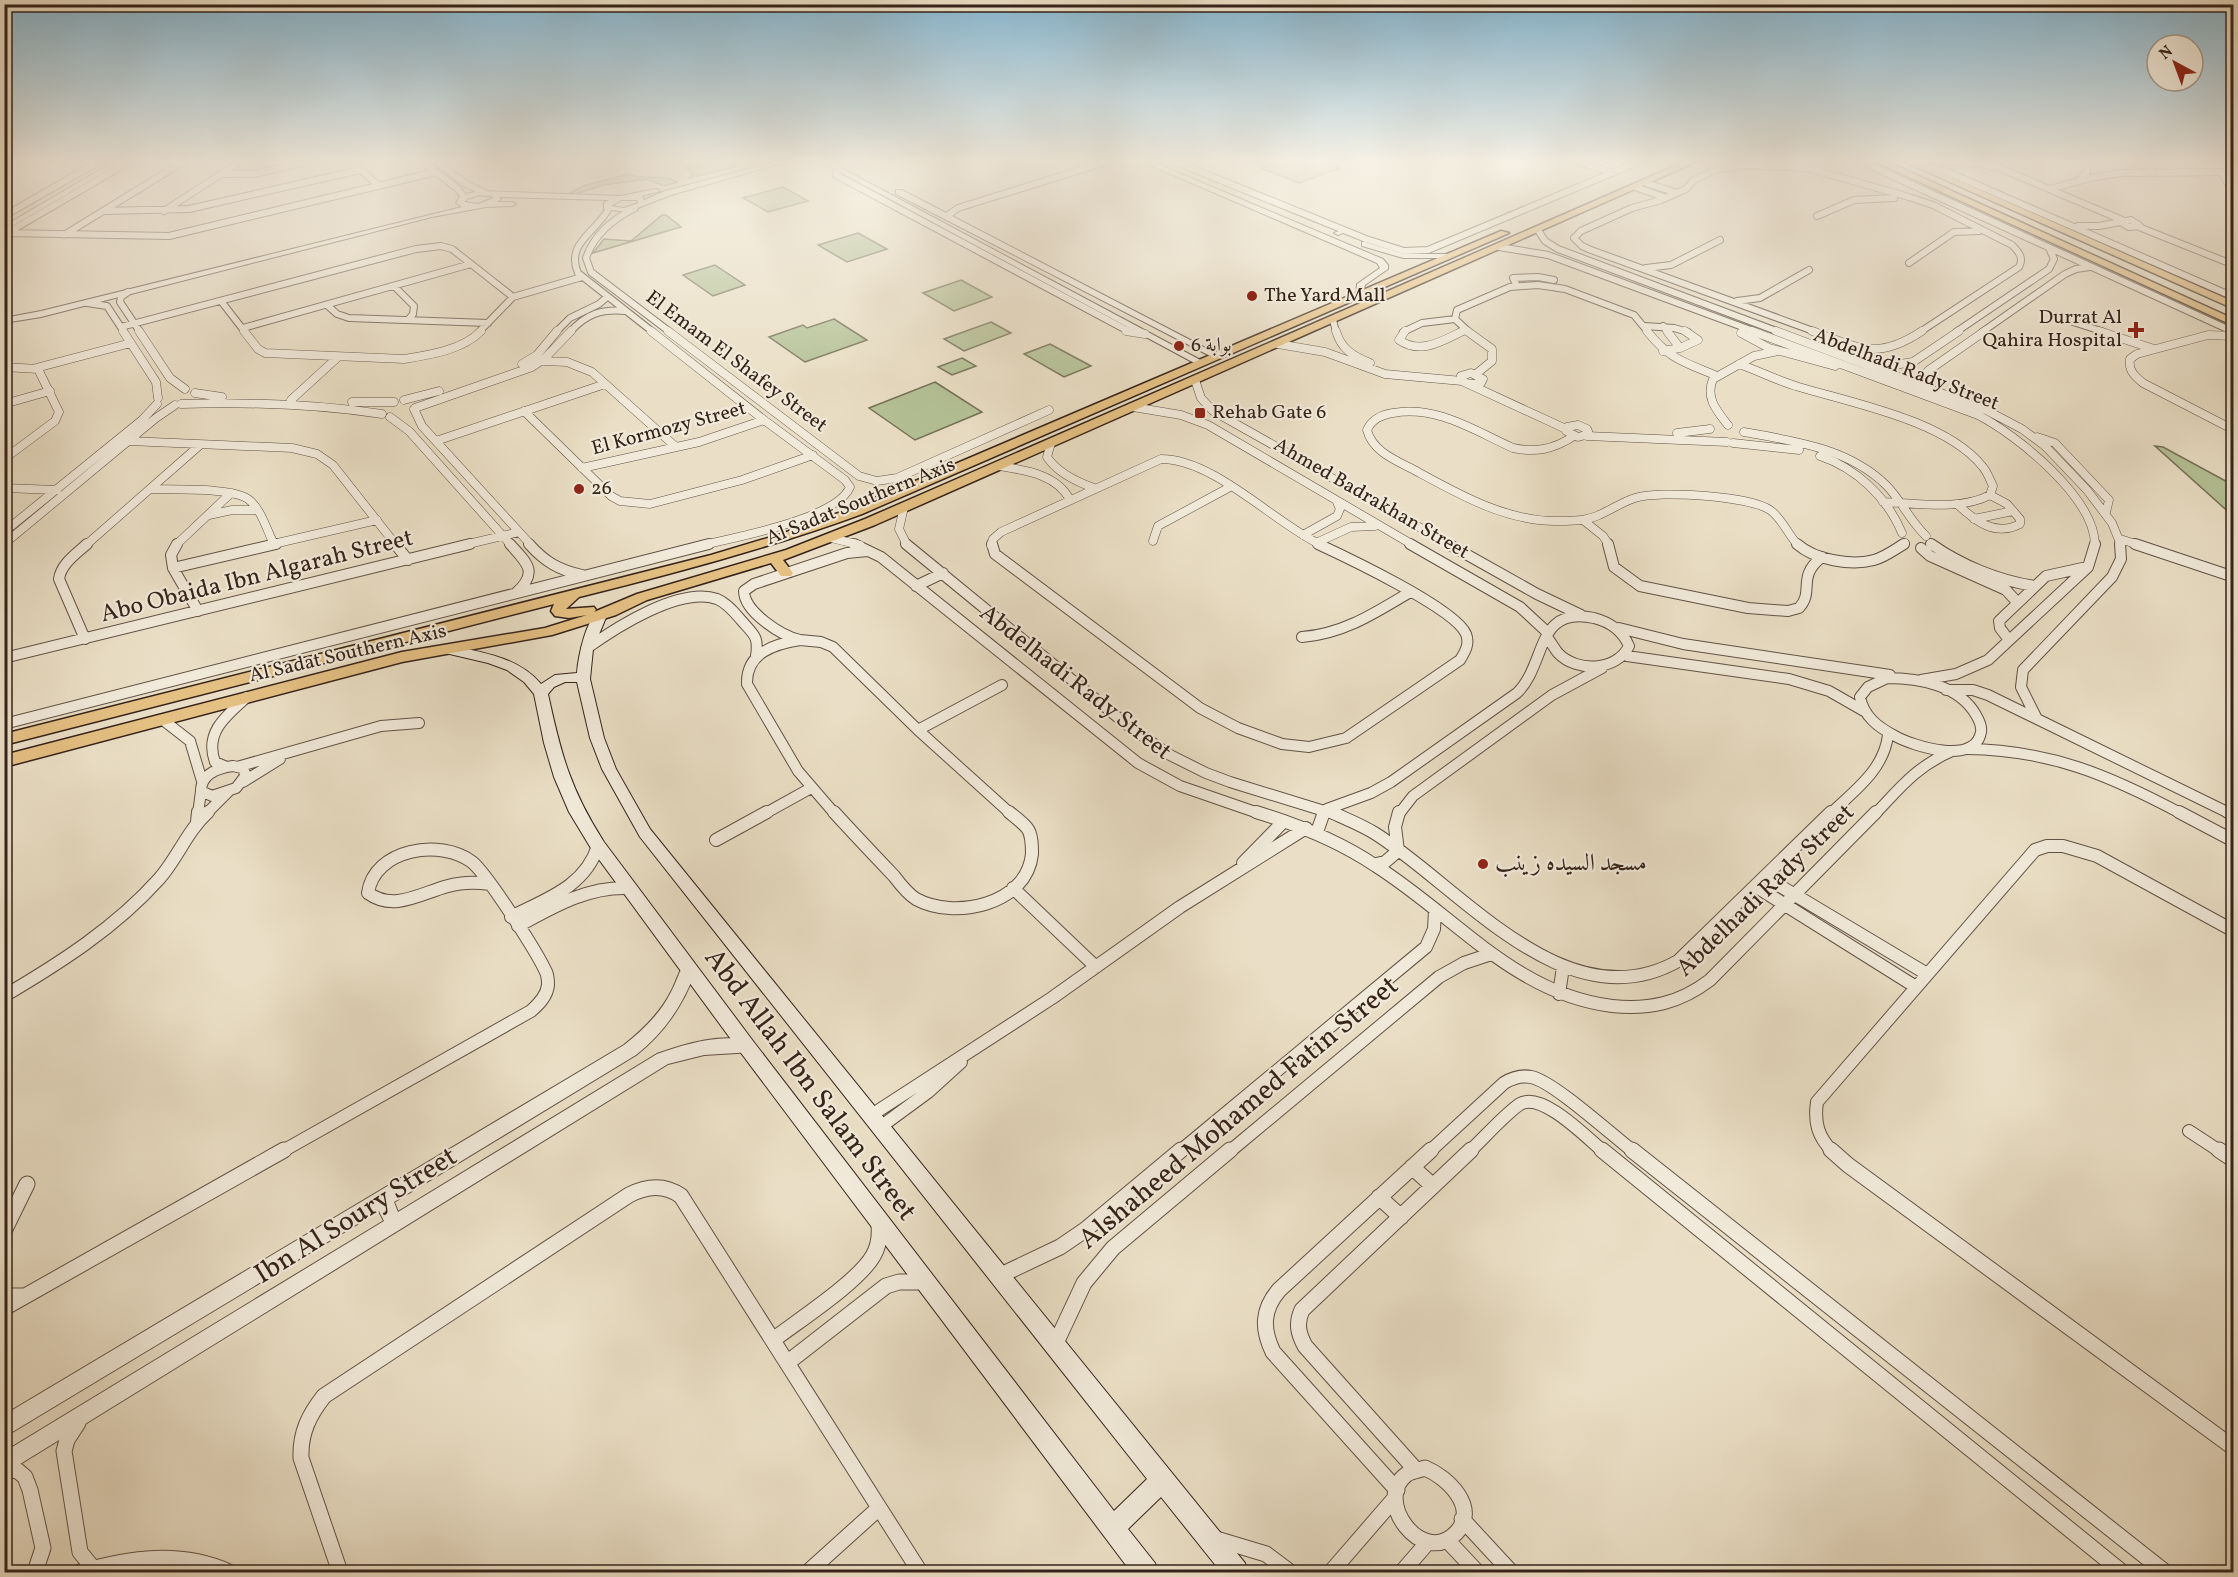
<svg xmlns="http://www.w3.org/2000/svg" width="2238" height="1577" font-family="Vollkorn,Amiri,serif">
<style>
.green{fill:#b5c297;stroke:#757258;stroke-width:1.5}
.lines{fill:none;stroke-linecap:round;stroke-linejoin:round}
.minor-far4-casing{stroke:#625245;stroke-width:8}
.minor-far3-casing{stroke:#625245;stroke-width:9}
.minor-far2-casing{stroke:#625245;stroke-width:12}
.minor-far1-casing{stroke:#625245;stroke-width:14}
.minor-casing{stroke:#625245;stroke-width:17}
.tertiary-casing{stroke:#625245;stroke-width:2}
.secondary-casing{stroke:#35231a;stroke-width:2}
.primary-casing{stroke:#35231a;stroke-width:3}
.minor-far4{stroke:#f1eada;stroke-width:6}
.minor-far3{stroke:#f1eada;stroke-width:8}
.minor-far2{stroke:#f1eada;stroke-width:10}
.minor-far1{stroke:#f1eada;stroke-width:12}
.minor{stroke:#f1eada;stroke-width:15}
.tertiary{fill:#f1eada;fill-rule:evenodd}
.secondary{fill:#f1eada;fill-rule:evenodd}
.primary{fill:#e5c083;fill-rule:evenodd}
.poi-dot{fill:#8f2418;stroke:#f1eada;stroke-width:2}
.labels{text-anchor:middle;dominant-baseline:central;stroke-width:4.5;stroke-linejoin:round;paint-order:stroke}
.far-poi-label{font-size:20px;fill:#35231a;stroke:#f1eada;text-anchor:start}
.far-street-label{font-size:20px;fill:#35231a;stroke:#f1eada}
.street-label{font-size:24px;fill:#35231a;stroke:#f1eada}
.poi-label{font-size:24px;fill:#35231a;stroke:#f1eada;text-anchor:start}
.near-street-label{font-size:28px;fill:#35231a;stroke:#f1eada}
</style>
<rect width="100%" height="100%" fill="#eadfc6"/>
<filter id="stains"><feTurbulence type="fractalNoise" baseFrequency=".00333" numOctaves="4"/><feColorMatrix values="0 0 0 0 .2 0 0 0 0 .09 0 0 0 0 .02 0 0 0 .5 -.17"/></filter>
<radialGradient id="worn" r=".72"><stop offset=".6" stop-color="#630" stop-opacity="0"/><stop offset="1" stop-color="#630" stop-opacity=".3"/></radialGradient>
<path class="green" d="M717,162H740L734,167L689,178L692,174L686,167Z
M1277,162H1325L1340,168L1299,183L1261,168Z
M628,174C645,182 661,172 677,182L664,186L647,179L603,185L576,194L567,195L583,186Z
M783,187L808,201L768,212L743,198Z
M662,215H666L681,227L593,253L604,239L631,241Z
M858,233L887,249L847,262L818,245Z
M715,265L745,285L713,296L683,275Z
M961,280L992,297L954,311L923,293Z
M834,319L867,340L805,362L769,337L803,325L807,328Z
M991,322L1011,333L964,351L944,339Z
M1050,344L1091,366L1064,377L1024,354Z
M962,358L976,366L952,375L938,367Z
M935,382L982,412L915,440L869,408Z
M2155,446L2163,447L2233,485V516Z"/>
<g class="lines">
<defs>
<path id="minor-far4" d="M352,162L379,186
M423,162L458,189L464,197
M437,162L466,184L485,193
M1176,162L1366,239L1404,251L1428,250L1638,162
M1580,162L1613,173
M1862,162L2234,332
M1912,162L1950,173L2234,297
M1945,162L1981,164L2002,169L2122,220
M2128,162L2151,167
M838,169L836,175L1130,332
M2222,173L2234,194
M221,174H254L306,162
M2078,181L2087,172V162
M1646,183L1677,193
M1635,187L1666,198
M2050,189L2090,178L2120,173L2234,172
M609,208C597,232 565,243 578,273L653,332
M635,208C613,219 594,234 586,258L591,272L670,332
M104,211L189,209L360,170
M164,211L240,162
M4,216L98,162
M947,216L958,208L1106,162
M1817,216L1854,200L1894,198
M2131,220L2140,226L2129,227L2120,222Z
M2078,226H2099L2120,222
M2139,227L2234,265
M1538,230L1545,241L1558,249L1779,332
M6,233L169,236L436,172
M7,233L129,162
M64,235L183,162
M1499,247L1548,255L1756,332
M1909,263L1954,232L1979,231
M1646,268L1671,265L1720,240
M394,286L414,306L413,314L408,320
M1517,286L1513,278L1538,277L1554,280
M128,292L121,297L120,302L140,332
M221,301L245,332
M1737,301L1760,298L1809,270
M87,303L107,306L124,332
M327,305L337,314L349,318L488,323
M2058,317L2104,332
M1333,320L1336,332
M1645,326L1674,328L1688,332
M1663,326L1668,332
M121,327L416,249L441,246L452,249L513,297
M243,328L471,264
M479,332L513,297L582,277
M556,332L570,318L599,304L607,297
M570,332C586,314 601,309 625,311
M1403,332L1422,323L1455,319
M1460,332L1465,330
M1469,332L1455,319L1457,310L1510,287L1538,285L1565,289L1634,315L1648,332
M1816,332L1591,250L1582,246L1574,238L1581,231L1632,208L1661,200L1686,189L1694,180L1717,169L1748,165L1807,168L1909,197L1933,205L2012,245C2019,252 2024,258 2019,267L1920,332
M1956,332L2049,269L2054,259L2049,248
M1982,332L2065,274L2076,269L2090,267"/>
<path id="minor-far3" d="M123,331L156,382L158,398
M139,331L170,378L185,389
M244,331L258,349L265,353L404,359C429,355 463,350 481,331
M651,331L764,420L845,480L850,487C837,519 736,537 703,545
M668,331L859,476L877,481L897,478L1049,410
M1126,331L1145,334
M1336,331C1341,349 1353,356 1370,363
M1405,331L1399,340C1421,355 1442,341 1463,331
M1467,331L1492,349V361L1476,374
M1647,331C1670,360 1684,362 1717,376
M1667,331L1680,348
M1752,331L1978,415C2017,435 2095,498 2095,545
M1776,331L1986,410L2022,429L2045,446L2087,490L2112,523L2121,545
M1812,331C1859,348 1877,361 1922,331
M2099,331L2154,349
M2231,331L2234,332
M1741,333L1769,348L1835,366
M2234,336L2208,335L2137,354L2130,359C2128,371 2135,376 2143,383L2234,430
M1278,344L1325,352L1385,374L1462,381
M1663,351L1680,348L1698,340L1685,331
M544,361L567,362L592,372L676,447
M522,364L537,355L557,331
M1739,364C1759,371 1778,381 1799,387C1853,403 1946,421 1982,466C1987,471 1990,480 1993,486L1990,495C1960,511 1916,503 1883,502
M4,367L38,369L59,412L55,421L4,459
M1881,367L1913,362L1959,331
M36,368L131,343
M1195,380L1201,398L1213,411L1451,545
M1471,384L1481,383L1483,379L1471,373L1461,376L1462,381L1566,429
M1924,389L1921,379L1929,370L1985,331
M195,393L222,397
M291,400L338,357
M404,400L439,391
M352,402H394
M4,404L50,391
M181,404C247,402 316,404 382,414
M1133,407L1181,415L1208,425L1413,545
M415,408L532,367L544,359L571,331
M414,409L422,426L531,545
M524,411L611,496L620,501L650,504L742,480L813,455
M390,417L409,431L511,545
M1578,425L1587,429L1589,434L1578,437L1566,431L1567,427Z
M1728,425C1717,411 1705,398 1713,379L1754,356L1778,351
M1744,432C1794,441 1848,448 1886,485C1901,500 1910,521 1926,536
M1677,433L1710,429
M1574,436C1554,449 1536,453 1513,448C1475,431 1437,405 1393,413C1381,415 1372,419 1367,430C1373,453 1398,461 1418,472C1460,495 1508,522 1558,521C1572,521 1586,521 1599,515C1611,510 1622,502 1635,498C1660,490 1749,496 1770,510C1782,518 1788,535 1798,545
M1587,436L1727,442
M2037,437L2055,443L2109,500L2106,512
M129,441L292,448L317,454L333,465L396,545
M436,441L605,384
M1051,443L1047,457C1057,472 1077,482 1094,488
M1733,443L1799,450
M1820,456C1856,468 1887,497 1902,533
M999,466C1024,470 1057,474 1070,500
M582,468L699,442L764,420
M4,488L57,490
M150,489C171,490 232,487 248,499C261,508 267,531 274,544
M1957,504C1975,521 1995,537 2020,524V519L2007,504L1990,495
M904,507L899,529L907,545
M209,515L232,510H255
M1974,519L2013,511
M1583,520L1603,536L1609,545
M4,532L142,420L157,404
M1303,535L1337,516L1340,509L1337,502
M831,538L860,545
M2120,539L2139,545
M1153,541L1158,526L1230,487
M1316,543L1351,527L1375,526
M4,544L156,418L175,405
M1931,544L1933,545
M86,545L200,445
M176,545L231,493
M269,545L377,520
M464,545L519,532
M991,545L993,539L1001,532L1161,459C1214,459 1273,522 1321,545
M1901,545L1905,543"/>
<path id="minor-far2" d="M177,544L171,555L173,568L198,611
M395,544L408,560
M510,544C527,563 539,572 516,593
M529,544C545,562 559,570 582,575
M854,544L881,557L1138,763L1180,786L1261,814
M906,544L1126,724L1168,754L1206,773L1230,782L1334,814
M992,544L995,554L1200,708L1238,728L1282,744L1309,747L1346,738L1460,660C1465,652 1470,644 1466,634C1456,609 1346,557 1318,544
M1410,544L1520,607L1547,632
M1448,544L1537,594L1581,615
M1608,544L1614,567L1640,586L1748,608L1788,611L1799,608C1815,591 1796,577 1822,557
M1797,544C1815,560 1851,566 1874,560C1885,557 1894,550 1904,544
M1931,544C1961,565 1999,581 2035,586
M2135,544L2234,577
M1921,548L1930,556L2006,590L2017,602
M173,568L276,544
M916,586L943,573
M1619,628L1683,644L1890,675
M1302,637C1343,634 1375,613 1410,592
M85,639L59,579C61,564 76,554 87,544
M800,640L821,642L833,647L918,730L1011,814
M800,640C774,644 746,653 747,684L798,771L835,814
M800,640C782,636 744,612 744,591L754,584L847,553L867,551
M2009,640L2000,628L1999,621L2046,576L2087,567
M586,649C615,628 680,586 717,599C727,603 735,613 741,620C754,635 759,636 756,656
M1627,656L1789,679L1829,691L1864,711
M4,658L470,544
M1887,678C1919,678 1959,685 1976,715C1979,720 1982,726 1981,732C1975,766 1913,746 1895,736C1878,727 1864,717 1860,697L1868,687Z
M1921,680L1956,674L1988,660L2088,567L2095,544
M1946,690H1973L1988,695L2231,814
M2036,717L2021,687L2023,670L2112,577L2121,559L2120,544
M163,720L190,741L202,781
M4,724L709,544
M918,730L1002,685
M1967,749C2050,750 2109,775 2182,814
M233,766L242,768L246,775L236,788L212,796L201,791C201,774 218,768 233,766Z
M227,767L215,762C204,732 227,715 247,697
M237,767L381,726L419,723
M243,782L280,759
M198,814L201,791
M206,814L229,791
M764,814L811,788
M1323,814L1327,809L1371,793L1391,782L1517,693C1547,664 1535,605 1594,618C1610,622 1623,632 1629,646C1617,671 1577,673 1558,653C1554,648 1551,642 1547,637
M1399,814L1413,796L1552,695L1602,668
M1830,814C1854,791 1884,770 1888,735
M1875,814C1900,788 1916,767 1950,752"/>
<path id="minor-far1" d="M834,812C854,834 874,855 894,876C900,884 908,894 916,899C954,920 1027,905 1032,854C1032,846 1032,834 1027,828C1022,822 1015,817 1009,812
M1256,812C1299,825 1339,841 1376,866C1455,916 1515,994 1612,1006C1649,1010 1680,1003 1710,980L1876,812
M1331,812C1346,819 1362,825 1376,834C1461,888 1567,1024 1678,961L1831,812
M2179,812L2234,841
M2228,812L2234,815
M197,822L198,812
M1317,832L1324,812
M716,840L767,812
M1243,863L1284,821
M1376,864L1385,862L1398,851L1395,827L1399,812
M1765,877L1927,974
M1755,886L1916,987
M1013,888L1096,967
M511,917C546,899 585,887 598,846
M518,926C553,907 586,887 627,888
M1559,994L1563,967
M4,996C60,963 115,928 159,879C177,859 187,831 208,812
M870,1116L1052,998L1180,907L1306,828
M879,1128L928,1092L961,1062
M2189,1131L2221,1152
M281,1152L531,1011C539,1004 547,996 548,985C548,981 548,976 546,972C537,952 487,874 472,862C440,838 374,849 368,893C394,912 421,893 448,886C462,882 476,882 490,884
M1179,1152L1426,947L1434,929L1435,910
M1229,1152L1439,977L1464,963L1491,954
M1429,1152L1504,1083C1512,1078 1521,1075 1531,1077C1553,1081 1613,1136 1634,1152
M1469,1152C1483,1139 1505,1114 1520,1104C1542,1091 1587,1138 1604,1152
M1833,1152C1818,1137 1814,1123 1817,1102L2035,850L2047,846H2063L2097,856L2234,931"/>
<path id="minor" d="M1602,1150L2122,1572
M1632,1150L2165,1572
M1831,1150L1848,1165L2234,1448
M2219,1150L2234,1160
M1412,1167L1433,1186
M1379,1197L1401,1217
M4,1231L27,1184
M999,1276L1060,1247L1085,1230L1181,1150
M4,1296H24
M4,1308L284,1150
M773,1340C799,1320 858,1282 873,1256C879,1246 880,1236 879,1225
M1055,1345L1084,1283L1113,1248L1230,1150
M787,1363L886,1286L899,1282H925
M78,1423L67,1440L64,1451L80,1552L93,1568
M1425,1468C1447,1477 1480,1508 1456,1533C1422,1568 1372,1499 1407,1474C1412,1471 1420,1470 1425,1468Z
M4,1469L18,1471L25,1477L30,1490L43,1548L35,1572
M1415,1469L1305,1346C1298,1333 1296,1323 1302,1310L1471,1150
M1397,1490L1273,1352C1262,1329 1262,1310 1279,1290L1431,1150
M1462,1519L1511,1572
M1216,1539L1266,1554L1290,1572
M1447,1540L1477,1572
M80,1572C130,1558 180,1550 229,1572
M340,1572L301,1458C300,1433 309,1415 324,1396L629,1195C647,1186 664,1184 681,1196L920,1572
M808,1572L879,1508
M1331,1572L1395,1498
M1402,1572L1428,1542"/>
<path id="tertiary" d="M113,162H122L4,231V226Z
M774,162H786L671,195L627,212L604,209V203L609,200L499,197L501,199L497,202H512L516,204L512,206L486,207L432,217L41,317L4,323V318L41,311L462,207L456,203L461,195L480,191L620,196L656,189L660,191L642,196L644,200L665,191ZM480,195L491,196L493,198L478,204L464,202L467,199ZM621,200H637L638,203L624,208L611,206Z
M821,162H830L1206,363L1198,365Z
M1143,162H1153L1383,259L1388,265V269L1365,285L1362,297H1356L1357,284L1380,268L1377,263Z
M896,190H902L1221,356L1214,358L896,194Z
M1344,229L1348,231L1338,235L1334,233Z
M1365,242L1404,254H1449L1453,256L1449,258H1403L1362,246V242Z
M688,964L693,966L696,970C683,1005 665,1032 636,1055L394,1202L398,1212L657,1054C685,1044 724,1032 753,1042L755,1047L753,1052L704,1055L668,1064L4,1474V1452L384,1221L379,1211L4,1437V1415L624,1045C643,1030 660,1014 671,992C676,983 678,974 683,966Z"/>
<path id="secondary" d="M601,611L607,615L593,649L590,679L604,738L616,769L650,829L1245,1563L1248,1572H1221L1161,1497L1128,1529L1155,1563L1158,1572H1131L741,1053L592,850L569,812L554,777L544,743L534,694L524,682L507,670L488,663L441,652L439,649L446,645C480,652 517,656 541,684L555,675L577,673C578,659 586,615 601,611ZM565,682H577L590,738L602,769L640,837L1147,1479L1114,1511L753,1041L604,842C570,789 561,754 548,694L554,687Z"/>
<path id="primary" d="M1684,162H1696L875,525L783,560L793,573L791,576H781L771,563L647,600L616,615L552,635L402,662L4,767V755L402,652L545,628L587,615L569,618L555,616L551,611L554,604L4,745V734L711,555L781,534L852,508L1501,231L1509,233L862,514C769,548 675,573 579,597L566,609L594,607L596,610L594,612L637,594L786,550L865,519Z
M1876,162H1888L2234,319V326Z
M1905,162H1917L2234,302V309Z"/>
</defs>
<use href="#minor-far4" class="minor-far4-casing"/>
<use href="#minor-far3" class="minor-far3-casing"/>
<use href="#minor-far2" class="minor-far2-casing"/>
<use href="#minor-far1" class="minor-far1-casing"/>
<use href="#minor" class="minor-casing"/>
<use href="#tertiary" class="tertiary-casing"/>
<use href="#secondary" class="secondary-casing"/>
<use href="#primary" class="primary-casing"/>
<use href="#minor-far4" class="minor-far4"/>
<use href="#minor-far3" class="minor-far3"/>
<use href="#minor-far2" class="minor-far2"/>
<use href="#minor-far1" class="minor-far1"/>
<use href="#minor" class="minor"/>
<use href="#tertiary" class="tertiary"/>
<use href="#secondary" class="secondary"/>
<use href="#primary" class="primary"/>
</g>
<linearGradient id="sky" x2="0" y2="1"><stop stop-color="#88b8d2"/><stop offset="0.42" stop-color="#f6f1e5"/><stop offset="1" stop-color="#f6f1e5" stop-opacity="0"/></linearGradient>
<rect width="2238" height="383" fill="url(#sky)"/>
<g class="poi-dot">
<circle cx="1252" cy="296" r="6"/>
<path d="M2133 321h6v6h6v6h-6v6h-6v-6h-6v-6h6z"/>
<circle cx="1179" cy="346" r="6"/>
<rect x="1194" y="407" width="12" height="12" rx="3"/>
<circle cx="579" cy="489" r="6"/>
<circle cx="1483" cy="864" r="6"/>
</g>
<g class="labels">
<g class="far-poi-label">
<text x="1264" y="296">The Yard Mall</text>
<text x="2122" y="318" text-anchor="end">Durrat Al<tspan x="2122" dy="23">Qahira Hospital</tspan></text>
<text x="1191" y="346">بوابة 6</text>
<text x="1212" y="413">Rehab Gate 6</text>
<text x="591" y="489">26</text>
</g>
<g class="far-street-label">
<text transform="translate(736 362) rotate(37)">El Emam El Shafey Street</text>
<text transform="translate(1906 370) rotate(21)">Abdelhadi Rady Street</text>
<text transform="translate(669 429) rotate(-15)">El Kormozy Street</text>
<text transform="translate(1371 499) rotate(30)">Ahmed Badrakhan Street</text>
<text transform="translate(861 502) rotate(-22)">Al Sadat Southern Axis</text>
<text transform="translate(348 654) rotate(-13)">Al Sadat Southern Axis</text>
</g>
<g class="street-label">
<text transform="translate(257 577) rotate(-14)">Abo Obaida Ibn Algarah Street</text>
<text transform="translate(1075 683) rotate(38)">Abdelhadi Rady Street</text>
<text transform="translate(1766 891) rotate(-44)">Abdelhadi Rady Street</text>
</g>
<g class="poi-label">
<text x="1495" y="864">مسجد السيده زينب</text>
</g>
<g class="near-street-label">
<text transform="translate(810 1085) rotate(53)">Abd Allah Ibn Salam Street</text>
<text transform="translate(1239 1113) rotate(-40)">Alshaheed Mohamed Fatin Street</text>
<text transform="translate(356 1216) rotate(-32)">Ibn Al Soury Street</text>
</g>
</g>
<rect width="2238" height="1577" fill="none" stroke="#eadfc6" stroke-width="24"/>
<rect x="6" y="6" width="2226" height="1565" fill="none" stroke="#35231a" stroke-width="3"/>
<rect x="12" y="12" width="2214" height="1553" fill="none" stroke="#35231a" stroke-width="1.5"/>
<g transform="translate(2175 63) rotate(319)"><circle r="28" fill="#f1eada" stroke="#a69a8d" stroke-width="1.5"/>
<path d="M0-4.5L10 22L0 15L-10 22Z" fill="#8f2418"/>
<text y="-9" font-size="16" font-weight="bold" text-anchor="middle" fill="#35231a">N</text>
</g>
<rect width="100%" height="100%" filter="url(#stains)"/>
<rect width="100%" height="100%" fill="url(#worn)"/>
</svg>
